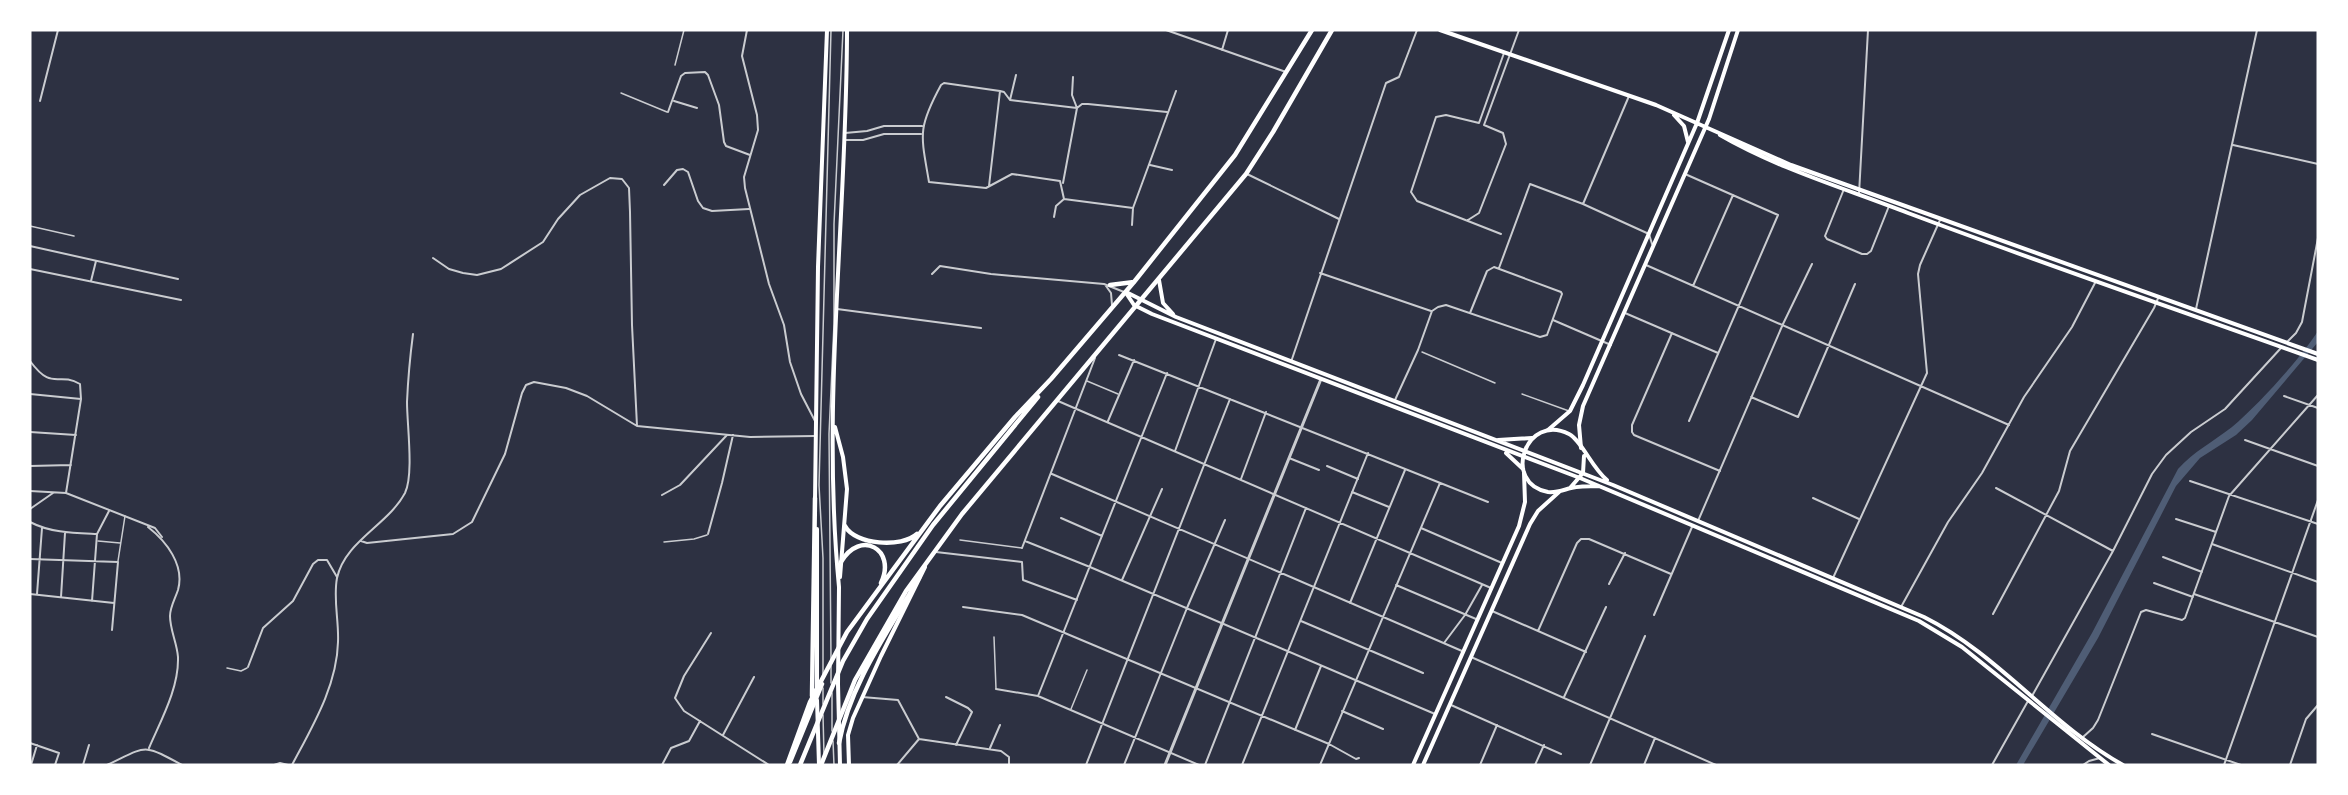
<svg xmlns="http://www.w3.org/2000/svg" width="2348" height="795" font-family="Georgia,serif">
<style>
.water{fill:#4f5d75}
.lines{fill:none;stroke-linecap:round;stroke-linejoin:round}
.service{stroke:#caccd0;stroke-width:1.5}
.pedestrian{stroke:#caccd0;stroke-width:1.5}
.minor{stroke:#caccd0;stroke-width:2}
.tertiary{stroke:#caccd0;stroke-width:3}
.secondary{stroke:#fff;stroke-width:4}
.primary{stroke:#fff;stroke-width:4}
.trunk{stroke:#fff;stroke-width:4.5}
</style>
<rect width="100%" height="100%" fill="#2d3142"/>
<path class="water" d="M2318,331V342L2252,420L2236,435L2200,458L2176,486L2098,638L2023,765H2016L2092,633L2178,469C2194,451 2213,442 2232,427C2258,405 2300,359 2318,331Z"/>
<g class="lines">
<path class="service" d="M675,65L684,30
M621,93L667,112
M30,226L74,236
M1422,352L1495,383
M1087,381L1118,394
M1522,394L1569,411
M960,540L1022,548
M664,542L694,539L707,535
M994,637L996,689
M831,659L829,434L834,324V224L843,30
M831,666V683
M227,668L241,671L247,668
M823,674V558L819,485L831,30
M823,688V704
M832,693V731
M1071,709L1087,670
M823,715L824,755
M833,741L834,765"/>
<path class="pedestrian" d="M98,541L120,543
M118,561L125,516"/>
<path class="minor" d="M747,30L742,56L757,115L758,130L744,177L745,188L769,284L784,325L790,362L801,394L815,421
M1166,30L1286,72
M1222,50L1228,30
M1010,100L1016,75
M40,101L58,30
M674,101L697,108
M668,112L681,76L685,73L705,72L708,75L719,105L724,142L726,146L750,155
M845,133L867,131L884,126H922
M845,140H863L884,134H921
M2233,145L2318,164
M1150,165L1172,170
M1247,174L1339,219
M1685,174L1778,215L1689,421
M1063,183L1077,108L1072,95L1073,77
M664,185L677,170L683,169L688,172L698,201L703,208L712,211L749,209
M989,186L1000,91
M1844,189L1825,236L1827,239L1862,254H1867L1871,251L1889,206
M1859,194L1868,30
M1583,204L1629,96
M1133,208L1064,199L1060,181L1012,174L986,188L929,182C921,135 917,129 941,85L944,83L1000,91L1004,92L1010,100L1077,108L1082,104H1088L1167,112
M1054,217L1056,206L1064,199
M1468,220L1479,213L1506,144L1503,133L1484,125L1519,30
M1132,225L1133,208L1176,91
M1501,234L1417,201L1411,192L1436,117L1446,115L1479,123L1504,53
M30,246L178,279
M433,258L449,269L463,273L477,275L501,269L543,242L558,219L580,195L610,178L622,179L629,188L630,212L632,325L637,426
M1646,265L2009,425
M1499,268L1530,184L1583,204L1649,234L1652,244
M30,269L181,300
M1320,273L1431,311
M932,274L940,266L991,274L1104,284L1124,292
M91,281L96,261
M1106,286L1111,293L1112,305
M1693,286L1733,195
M837,309L981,328
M2196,309L2257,30
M1432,311L1438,307L1446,305L1540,337L1547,335L1562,294L1561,292L1494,267L1487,271L1470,313
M1625,313L1718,353
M1553,320L1611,345
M1672,333L1632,425V432L1634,435L1720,471
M2287,342L2296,333L2302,322L2318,238
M1119,355L1488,502
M30,361C53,392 57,371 80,384L81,399L66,493
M1291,362L1386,83L1399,77L1417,30
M30,394L81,399
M2284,396L2318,408
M1751,397L1798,417L1855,284
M1395,400L1418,350L1432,311
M1058,401L1491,588
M1108,421L1134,360
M30,432L76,435
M2245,440L2318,466
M1175,451L1216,339
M1289,458L1319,470
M30,466L71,465
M1327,466L1358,479
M1052,474L1462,651
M1241,479L1266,412
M2190,481L2318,524
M1996,488L2113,551
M30,491L66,493L155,528L162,537
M1352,492L1389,507
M662,495L680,485L727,435
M1813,498L1859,519
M30,509L53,493
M1061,518L1102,536
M2176,519L2216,532
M1698,521L1783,324L1812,264
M30,522C51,533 74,533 97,534
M148,527C166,541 185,565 178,590C175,599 170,607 170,616C170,630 177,643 178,657C179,688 161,720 149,748
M1421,528L1502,563
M708,534L722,483L733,435
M361,541L367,543L453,534L472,522L505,454L522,393L526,385L534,382L566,388L587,396L637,426L750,437L815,436
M1025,541L1090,567L1435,714
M2212,544L2318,582
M1022,548L1095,358
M936,552L1022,562L1023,580L1077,600
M2163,557L2202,572
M30,559L118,562L112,630
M1833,578L1927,373L1918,274L1920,265L1940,220
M1122,580L1162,489
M2154,583L2193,597
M1609,584L1625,553
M1396,585L1476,619
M30,594L114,603
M37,594L42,528
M2194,594L2318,637
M61,597L65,533
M92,601L97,534L109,511
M1350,603L1405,470
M963,607L1022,615L1329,744L1356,759L1359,758
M1901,607L1948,522L1982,473L2024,397L2072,327L2096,281
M1492,611L1586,652
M1993,614L2059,491L2070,451L2154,308L2159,296
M1654,615L1692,527
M1301,621L1423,673
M1538,631L1577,543L1581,539H1589L1671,574
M711,633L684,676L675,698L684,711L769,765
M1444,643L1465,615L1482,585
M1471,657L1716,765
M248,667L263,628L293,601L313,564L318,560H327L337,577
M996,689L1038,696L1199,765
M1038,696L1167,373
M2032,696L2113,551L2152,474L2166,455L2191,432L2225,409L2281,348
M862,697L898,700L919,739
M946,697L968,708L972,712L956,745
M1564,697L1606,607
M1451,705L1561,754
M1342,711L1383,729
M1295,730L1321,666
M2152,734L2241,765
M723,735L754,677
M2083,737L2093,728L2098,720L2141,612L2146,610L2182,620L2185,618L2229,496L2318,395
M919,739L1001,751L1009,757V765
M30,743L59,753L55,765
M990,748L1000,725
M31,765L37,745
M83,765L89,745
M107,765C147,746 142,743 182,765
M274,765L280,763L288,765
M292,765C312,727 337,686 338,642C339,620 333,599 337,578C345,541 388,525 405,493C414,474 407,425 407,402C408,379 410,357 413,334
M662,765L671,748L689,741L700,721
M897,765L919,739
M1086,765L1230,399
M1124,765L1187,608L1225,520
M1205,765L1306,508
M1242,765L1368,453
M1320,765L1440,483
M1480,765L1497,725
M1535,765L1544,745
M1590,765L1645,636
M1644,765L1655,738
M1992,765L2028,701
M2083,765L2089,761L2100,758
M2224,765L2318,500
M2290,765L2306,719L2318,705"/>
<path class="tertiary" d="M1165,765L1321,379"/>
<path class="secondary" d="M1440,30L1656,105L1791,165L2318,354
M1674,115L1684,126L1688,142
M1720,135C1779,169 1844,188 1908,213C2044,264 2181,311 2318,360
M1548,430L1570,411L1583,385L1697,123L1729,30
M1581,448L1579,425L1583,406L1709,119L1738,30
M849,765L848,735L853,718L881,656L925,567
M1413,765L1519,526L1525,502L1524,473
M1423,765L1530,524L1538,511L1559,492"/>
<path class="primary" d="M1159,280L1163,303L1173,314
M1126,292L1176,317L1613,485L1924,617C1998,654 2051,725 2123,765
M1126,293L1134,305L1152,314L1580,478L1919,621L1962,647L2109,765
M835,427L843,457L847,489L840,577
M1498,440L1532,438
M1506,453L1522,468
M1599,486C1590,486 1580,486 1571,488C1563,490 1556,493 1548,492C1501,483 1526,412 1569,434C1582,441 1592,468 1607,480
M1570,488L1583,473L1584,456
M815,500L818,267L827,30
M817,529V689
M839,587C821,402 847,216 847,30
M839,587L838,684L840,765
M817,700L819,765"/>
<path class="trunk" d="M1110,285L1134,282
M845,526C855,545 902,548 917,534
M841,562C860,529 897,549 881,583
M812,696L815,498
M839,743C850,684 889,630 919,578
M790,762L822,684
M787,765L810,702L847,632L940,506L1015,417L1051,379L1134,282L1235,155L1312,30
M800,765L843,661L867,619L933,525L1038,397
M821,765L855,680L906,591L962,514L1246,174L1273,132L1332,30"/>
</g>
<rect width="2348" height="795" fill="none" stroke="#ffffff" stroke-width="63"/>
</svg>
